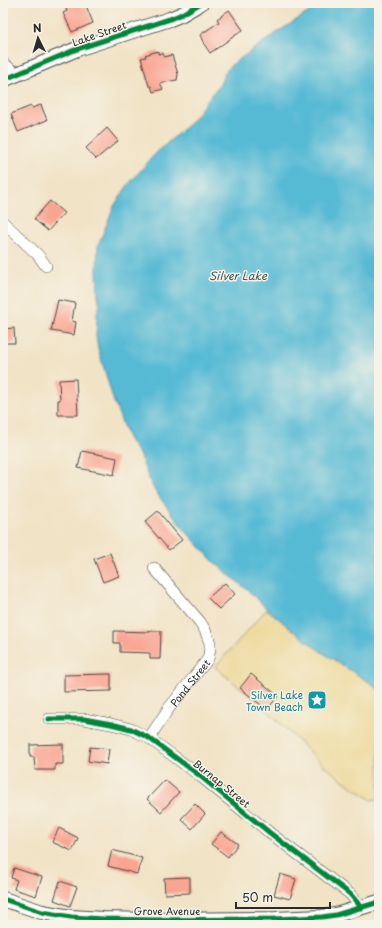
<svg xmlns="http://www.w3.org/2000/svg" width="382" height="928" font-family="'Playpen Sans',sans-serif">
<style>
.sand{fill:#eeda9e;stroke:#8c8264}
.water{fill:#56bad4;stroke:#407280}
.building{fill:#faa492}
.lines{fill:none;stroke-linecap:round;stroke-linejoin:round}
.minor-casing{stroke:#494742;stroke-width:12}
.tertiary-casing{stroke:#494742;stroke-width:16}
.minor{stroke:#fff;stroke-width:11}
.tertiary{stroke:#fff;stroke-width:14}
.cycleway-casing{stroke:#f7f3e8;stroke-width:8}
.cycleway{stroke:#00873e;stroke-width:5}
.labels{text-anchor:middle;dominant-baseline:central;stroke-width:3;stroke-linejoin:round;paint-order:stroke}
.street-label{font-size:10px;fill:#2b2b2b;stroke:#f7f3e8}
.culture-label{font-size:10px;fill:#0d838f;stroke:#f7f3e8;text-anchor:end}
.water-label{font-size:11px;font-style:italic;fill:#38565e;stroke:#f7f3e8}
</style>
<rect width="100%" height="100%" fill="#f7f3e8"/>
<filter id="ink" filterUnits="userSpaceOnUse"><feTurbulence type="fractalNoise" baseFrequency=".025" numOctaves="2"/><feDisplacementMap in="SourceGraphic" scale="8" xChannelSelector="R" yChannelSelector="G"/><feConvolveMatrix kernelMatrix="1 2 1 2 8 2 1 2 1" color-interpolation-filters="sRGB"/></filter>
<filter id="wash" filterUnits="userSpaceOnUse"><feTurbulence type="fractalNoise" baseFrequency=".012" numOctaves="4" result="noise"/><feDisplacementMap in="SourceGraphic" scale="16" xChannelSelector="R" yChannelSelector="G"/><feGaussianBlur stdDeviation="0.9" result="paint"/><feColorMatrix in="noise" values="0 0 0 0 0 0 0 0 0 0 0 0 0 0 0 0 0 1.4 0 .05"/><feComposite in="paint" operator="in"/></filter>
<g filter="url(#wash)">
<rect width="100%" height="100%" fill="#f1e3c6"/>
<path class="sand" d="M267,609C301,637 335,660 372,684L379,690V798L372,800L348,784L323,765L267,710L215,667Z"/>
<path class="water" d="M323,3H379V690L372,684L320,651L292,630L267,609L252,594L214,562L181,526L155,491L149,479L140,456L128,438L114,402L98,348L96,335L97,321V312L100,305L98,297L97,270L98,246L114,206L128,185L156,153L190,123L220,84L225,73L230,66L276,33Z"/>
<g id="blocks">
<path class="building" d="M64,3H85L93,23L72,32L63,13L67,11Z
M229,10L243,30L210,53L204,44L200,35L219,22L217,19Z
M158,51V54L163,53L164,57L172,55L178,74L177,80L160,83L163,89L153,92L151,86H149L141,58L146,57L145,55Z
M41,105L47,120L18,132L11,114L31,106L32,108Z
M107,128L118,141L96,159L86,148Z
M50,201L64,213L48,231L34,219Z
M58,300L75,303L72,321L76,322L74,335L51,331Z
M14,328L15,343H3V329Z
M76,379L78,415H58V400H60L59,380Z
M82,451L117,458L114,475L78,468Z
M158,511L182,540L169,550L145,522Z
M110,553L119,576L103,582L94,559Z
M225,583L235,594L219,609L208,598Z
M114,631L150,632V631H161L160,659H150V653L120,652V643H114Z
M111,674V691L64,692V675Z
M251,674L278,696L267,710L240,688Z
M63,744V764H55V770H35L34,757H30V745Z
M90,747L109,749L107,764L88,761Z
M165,780L179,792L161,812L147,799Z
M195,804L205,814L192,829L181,819Z
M59,828L78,838L72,851L52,842Z
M221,832L238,844L228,857L211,844Z
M112,850L142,858L137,874L108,866Z
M14,868L42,877L36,896L14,889L17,880L11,878Z
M280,874L296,879L290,899L274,895Z
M190,877V893L165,894L164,878Z
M60,881L77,887L70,906L54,900Z"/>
</g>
</g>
<g filter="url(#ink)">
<use href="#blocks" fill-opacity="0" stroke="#494742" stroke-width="1"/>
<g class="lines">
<defs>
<g id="minor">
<path d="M3,63L17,74"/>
<path d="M3,222L38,255L46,266"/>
<path d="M49,719H84L111,724L131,729L149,738L199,775L270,833L350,894L362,908"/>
<path id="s1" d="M149,738L169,708L208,659L210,649V643L205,630L200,622L154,568"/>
</g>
<path id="tertiary" d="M3,80L77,49L170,19L182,14L201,3
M3,899L42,912L71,917L103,919L153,920L275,919L322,917L336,915L379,902"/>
</defs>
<use href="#minor" class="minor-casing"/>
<use href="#tertiary" class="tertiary-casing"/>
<use href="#minor" class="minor"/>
<use href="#tertiary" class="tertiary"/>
<defs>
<path id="cycleway" d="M3,80L77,49L170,19L182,14L201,3
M49,719H84L111,724L131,729L149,738L199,775L270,833L350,894L362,908
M3,899L42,912L71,917L103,919L153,920L275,919L322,917L336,915L379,902"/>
</defs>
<use href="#cycleway" class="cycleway-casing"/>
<use href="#cycleway" class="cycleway"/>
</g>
</g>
<defs>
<symbol id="sight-square" viewBox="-11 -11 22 22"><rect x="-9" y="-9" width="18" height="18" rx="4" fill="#0f9aa8" stroke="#f7f3e8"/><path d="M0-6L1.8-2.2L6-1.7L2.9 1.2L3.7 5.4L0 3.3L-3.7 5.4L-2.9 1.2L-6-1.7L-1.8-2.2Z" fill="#fff"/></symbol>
</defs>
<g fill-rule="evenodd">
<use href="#sight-square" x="306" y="689" width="22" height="22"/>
</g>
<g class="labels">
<g class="street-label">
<text transform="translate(99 33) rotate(-19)">Lake Street</text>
<text stroke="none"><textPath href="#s1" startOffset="69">Pond Street</textPath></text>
<text transform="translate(222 783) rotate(39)">Burnap Street</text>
<text x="167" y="910">Grove Avenue</text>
</g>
<g class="culture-label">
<text x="303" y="694">Silver Lake<tspan x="303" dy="12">Town Beach</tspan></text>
</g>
<g class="water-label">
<text x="238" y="275">Silver Lake</text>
</g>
</g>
<rect width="382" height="928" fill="none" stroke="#f7f3e8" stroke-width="16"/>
<g transform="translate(38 38) rotate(355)" stroke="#f7f3e8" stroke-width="3" paint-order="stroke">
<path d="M0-3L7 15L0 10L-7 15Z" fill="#2b2b2b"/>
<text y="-6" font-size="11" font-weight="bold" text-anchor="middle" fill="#2b2b2b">N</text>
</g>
<path d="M236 902v6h94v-6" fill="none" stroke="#2b2b2b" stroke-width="2"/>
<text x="242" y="902" font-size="12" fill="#2b2b2b" stroke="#f7f3e8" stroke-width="3" paint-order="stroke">50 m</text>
</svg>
